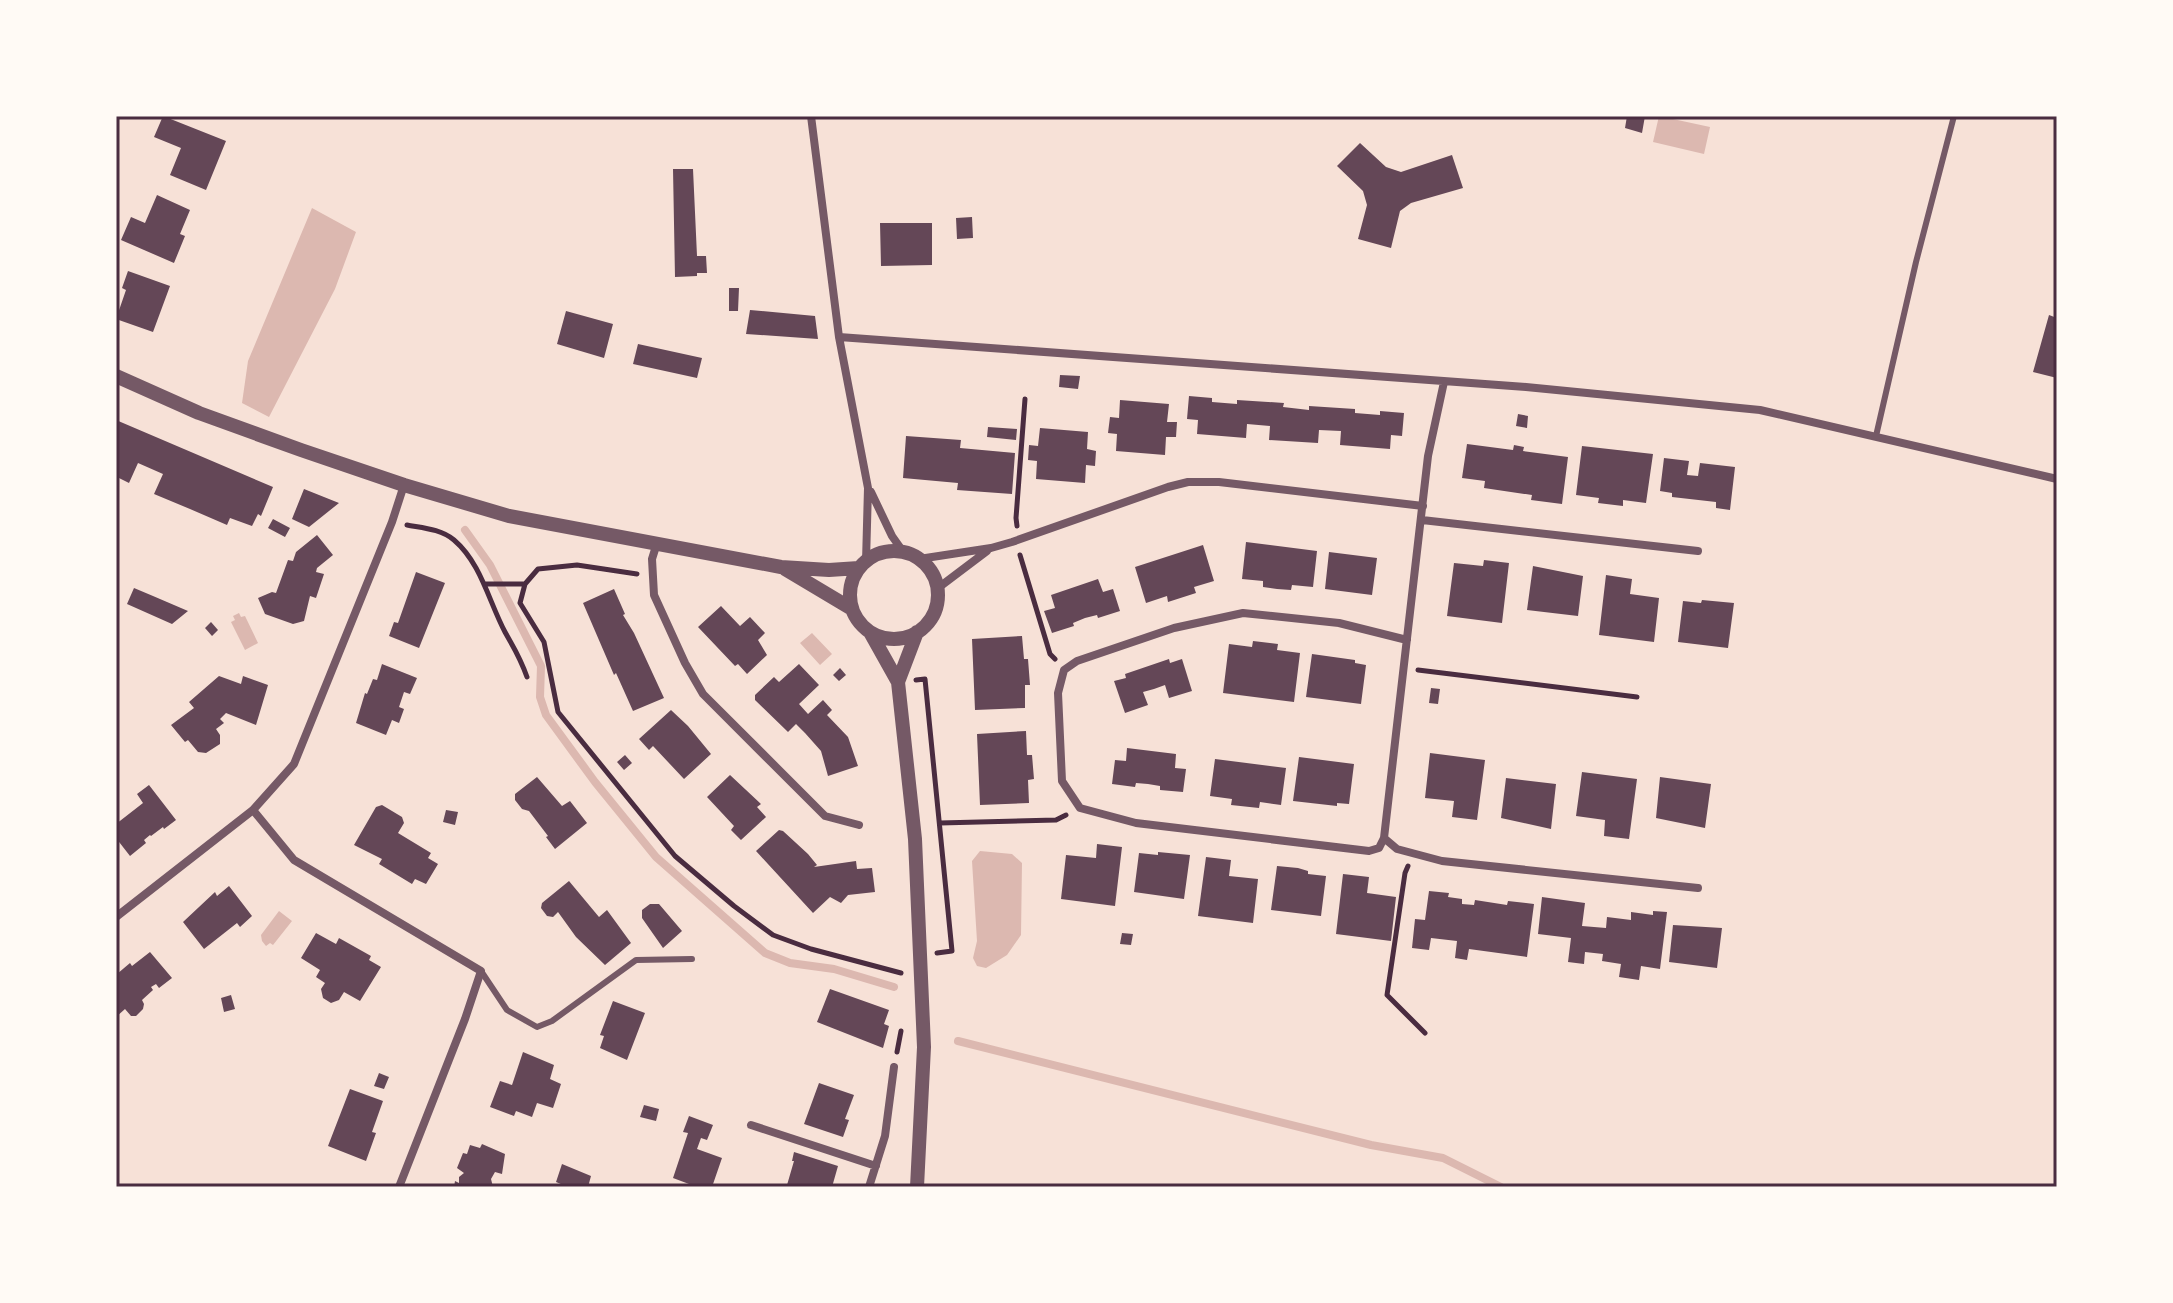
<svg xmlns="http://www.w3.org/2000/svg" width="2173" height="1303" font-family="Literata,serif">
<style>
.water{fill:#dcb8b0}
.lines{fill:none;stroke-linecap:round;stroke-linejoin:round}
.stream{stroke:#dcb8b0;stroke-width:8}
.building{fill:#644757}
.path{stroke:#4a2c40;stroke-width:5}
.service{stroke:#755966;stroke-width:6}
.minor{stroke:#755966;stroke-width:8}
.tertiary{stroke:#755966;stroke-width:14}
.neatline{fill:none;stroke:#4a2c40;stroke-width:3}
</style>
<rect width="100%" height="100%" fill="#f7e1d7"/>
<path class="water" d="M1659,116L1710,127L1704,154L1653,142Z
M312,208L356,232L335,289L269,417L242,403L248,361Z
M239,613L241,617L245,616L258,643L245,650L231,622L235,620L233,616Z
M812,633L832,654L820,665L800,643Z
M980,851L1012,854L1022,863L1021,935L1007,955L986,968L977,966L973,958L977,941L972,861Z
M279,911L292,921L273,945L270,943L266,946L262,941L261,935Z"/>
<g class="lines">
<path class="stream" d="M465,530L490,565L541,666L540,697L546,715L595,782L656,857L765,953L790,963L834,969L894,987
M958,1041L1371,1145L1443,1158L1501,1187"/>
</g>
<path class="building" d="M163,116L226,141L206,190L170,175L181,148L154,137Z
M1627,116H1645L1642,133L1625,128Z
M1360,143L1386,167L1401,172L1452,155L1463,188L1411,203L1400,211L1391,248L1358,239L1367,205L1363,191L1337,166Z
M673,169H693L697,256H706L707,273H697V276L675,277Z
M157,195L190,210L180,234L185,236L174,263L121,240L131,217L145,223Z
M972,217L973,238L957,239L956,218Z
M880,223H932V265L881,266Z
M128,271L170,286L153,332L116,319L126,290L122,288Z
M729,288H739L738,311H729Z
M750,310L815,316L818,339L746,334Z
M566,311L613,324L604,358L557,344Z
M2049,315L2057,318V378L2033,372Z
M638,344L702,358L697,378L633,364Z
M1060,375L1080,376L1078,389L1059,387Z
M1189,396L1212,398V402L1237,404V400L1284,403L1283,407L1309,410V406L1355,409V413L1380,415V411L1404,413L1402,436L1391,435L1390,449L1340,445L1341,431L1319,430L1318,443L1269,440L1270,426L1247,424L1246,438L1197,434L1198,420L1187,419Z
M1120,400L1169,404L1167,422H1177L1176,437H1166L1165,455L1116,451L1117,434L1108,433L1110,417L1119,418Z
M1518,414L1528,416L1527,428L1516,426Z
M116,420L273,487L261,516L258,514L252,526L230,518L227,525L190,509L154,494L163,474L138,463L129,483L119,478L116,484Z
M988,427L1017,429L1016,440L987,437Z
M1040,428L1088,432L1087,449L1096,451L1095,466L1086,465L1085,483L1036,479L1037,461L1028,460L1029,445L1038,446Z
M906,436L961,440L960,448L1015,453L1012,494L957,490L958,483L903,478Z
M1467,444L1513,450L1514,445L1524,447L1523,451L1568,457L1562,504L1531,500L1532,495L1484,488L1485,481L1462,478Z
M1582,446L1653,454L1646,503L1623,500V506L1598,503L1599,498L1576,495Z
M1664,458L1689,461L1687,475L1698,476L1700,463L1735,467L1730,510L1716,508V502L1672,497V493L1660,491Z
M304,489L339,503L309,527L292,519Z
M273,519L290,528L285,537L268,528Z
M317,535L333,555L317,568L316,572L324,574L316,598L310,596L304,621L293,624L265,614L258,598L272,592L276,593L288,560L293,561L296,552Z
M1246,542L1317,551L1313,587L1292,585L1291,590L1277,589L1263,587V581L1242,579Z
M1203,545L1214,581L1194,587L1196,593L1168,602L1167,596L1146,603L1135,567Z
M1329,552L1377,558L1372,595L1325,589Z
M1484,560L1509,563L1502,623L1447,616L1454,563L1483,566Z
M1533,566L1583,576L1578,616L1527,610Z
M416,572L445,583L419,648L389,636L394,622L398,623Z
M1606,575L1632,579L1630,594L1659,598L1654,642L1599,635Z
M1098,579L1103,592L1113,589L1120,611L1098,618L1097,615L1085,618L1073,623L1074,626L1052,633L1044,611L1055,608L1051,595Z
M134,588L153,596L188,611L172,624L127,604Z
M614,589L625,614L623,615L634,633L664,698L633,711L616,673L614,675L583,603Z
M1702,600L1734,603L1728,648L1678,642L1683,601L1701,603Z
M721,606L740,626L750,617L765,633L758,640L767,655L747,674L738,664L735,666L698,627Z
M211,622L218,630L212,636L205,628Z
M1022,636L1024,659H1028L1030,685H1025V708L975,710L972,639Z
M1253,641L1278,644L1277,650L1300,653L1294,702L1223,693L1229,644L1252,647Z
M1312,654L1355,660V663L1366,665L1361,704L1306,697Z
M1169,659L1170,663L1182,659L1192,691L1169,698L1165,685L1154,689L1143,692L1148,705L1125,713L1114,681L1126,678L1125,674Z
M382,664L417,678L410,694L404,692L399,707L404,709L399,723L392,720L386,735L356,723L365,693L367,694L373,679L377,680Z
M799,664L819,685L799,704L808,714L823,700L832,710L827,715L848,737L858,766L828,776L821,751L805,733L796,724L788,732L755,700V695L774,677L779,682Z
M840,668L846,675L839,681L833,675Z
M219,676L241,684L243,676L268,685L256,725L226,713L220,719L224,723L216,729L220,735V744L206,753L198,752L188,740L185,742L171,725L194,708L189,702Z
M1431,688L1440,689L1438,704L1429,703Z
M671,710L688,726L711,754L684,779L653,746L649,750L639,739Z
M1026,731L1027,755H1032L1034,779L1028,780L1029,803L980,805L977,734Z
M1127,748L1176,754L1175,768L1186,769L1183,792L1160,790V786L1148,784L1136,783L1135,787L1112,784L1115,760L1126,761Z
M1430,753L1485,760L1477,820L1452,817L1454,801L1425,798Z
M625,755L632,763L624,770L617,762Z
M1299,757L1354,764L1349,804L1337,803V806L1293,801Z
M1215,759L1286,768L1281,805L1260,802L1259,808L1231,805L1232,799L1210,796Z
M1582,772L1637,779L1629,839L1604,836L1605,820L1576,816Z
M730,775L761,804L757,807L766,817L741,840L731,830L734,826L707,797Z
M537,777L562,806L570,801L587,823L555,849L546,837L548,836L529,811L522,809L515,800V794Z
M1660,777L1711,784L1705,828L1656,818Z
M1506,778L1556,784L1551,829L1501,818Z
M149,785L176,820L164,829L163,827L151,836L150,835L144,840L146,843L130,856L116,838V824L143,803L137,794Z
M382,805L402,817L404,823L398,833L431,853L428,858L438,864L426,884L415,879L412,884L379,864L382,859L354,845L376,807Z
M446,810L458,812L455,825L443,822Z
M779,830L783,831L808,854L817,865L814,867L856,861L857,869L872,868L875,892L848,895L841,903L830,897L813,913L756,851Z
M1097,844L1122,847L1115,906L1061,899L1066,855L1096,858Z
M1158,852L1190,855L1184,899L1134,892L1139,853L1158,855Z
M1206,857L1231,860L1229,876L1258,879L1253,923L1198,916Z
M1277,866L1298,868L1308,871V874L1326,876L1321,916L1271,910Z
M1343,874L1369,877L1367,893L1396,897L1391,941L1336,934Z
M569,881L599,917L607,910L631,943L605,965L576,937L558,912L553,917L547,916L541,908L542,903Z
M229,886L252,916L240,927L237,923L204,949L183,922L215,892L217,896Z
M1429,891L1449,893L1448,897L1462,899V904L1474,905L1475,900L1507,905L1508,901L1534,904L1527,957L1469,949L1467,960L1455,958L1457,941L1431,938L1429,950L1412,948L1415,919L1425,920Z
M1542,897L1585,903L1582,926L1606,928L1607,917L1631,920V912L1653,915V911L1667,912L1660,969L1641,966L1639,980L1619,977L1621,964L1602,961L1603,954L1585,952L1584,964L1568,962L1571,938L1538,934Z
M650,904H659L682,931L663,948L642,918V910Z
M1673,925L1722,928L1717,968L1669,962Z
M316,933L336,944L339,938L371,956L369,960L381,967L360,1001L344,992L339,1000L331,1003L323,998L321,989L325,983L316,977L320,970L301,958Z
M1122,933L1133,934L1131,945L1120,944Z
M150,952L172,978L159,988L156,984L151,987L153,990L142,1000L144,1004L143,1009L136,1016H131L125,1009L116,1017L117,974L130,963L132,966Z
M830,989L889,1010L884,1024L889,1026L883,1048L817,1022Z
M231,995L235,1009L224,1012L221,998Z
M613,1001L645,1013L627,1060L600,1048L604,1036L600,1035Z
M523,1052L554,1065L550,1079L561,1084L553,1108L537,1103L532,1117L516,1111L514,1116L490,1107L500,1081L512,1085Z
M379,1073L389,1077L384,1089L374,1086Z
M819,1083L854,1095L845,1119L849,1120L843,1137L804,1124Z
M350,1089L383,1101L372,1132L376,1133L366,1161L328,1146Z
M644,1105L659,1109L656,1121L640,1117Z
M689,1116L713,1125L707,1140L701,1138L697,1149L722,1158L712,1187H697L673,1178L688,1133L683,1132Z
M482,1144L505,1154L502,1174L495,1172L491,1179L493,1187H454L455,1181L459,1183V1177L464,1173L457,1168L463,1153L467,1154L470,1145L480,1148Z
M794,1152L838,1166L832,1187L787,1185L794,1161H792Z
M562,1164L591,1176L588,1187H568L556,1182Z"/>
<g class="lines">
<path class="path" d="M407,525C423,528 441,529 454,540C481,563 489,602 505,632C515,650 520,657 527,677
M1017,526L1016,518L1025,399
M1020,555L1050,654L1055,659
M637,574L577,565L538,569L525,584L520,603L544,642L558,712L675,856L734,906L773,935L811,949L901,973
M484,584H525
M1418,670L1637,697
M916,680L925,679L952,951L937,953
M940,823L1056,820L1066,815
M1408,866L1405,873L1387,995L1425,1033
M897,1052L901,1031"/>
<path class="service" d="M1876,436L1916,262L1954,116
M481,971L507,1010L537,1027L552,1021L636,960L692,959"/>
<path class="minor" d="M811,116L839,337L868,488L866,562
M839,337L1526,387L1760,410L2057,479
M871,492L892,536L904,553
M1422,520L1698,551
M657,543L652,559L654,595L685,663L703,694L825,816L859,825
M919,559L991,548L1012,542L1168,487L1188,482H1219L1423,506
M938,588L987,551
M1407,640L1339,623L1243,613L1174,628L1077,661L1064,670L1058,693L1062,781L1080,808L1136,823L1369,851L1379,848L1384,838L1428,456L1444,382
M253,810L294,860L481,971L465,1019L399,1187
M1384,838L1397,849L1442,861L1698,888
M116,917L253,810L294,764L392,522L404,485
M751,1125L876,1166
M869,1187L885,1136L894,1067"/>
<path class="tertiary" d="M116,376L199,413L301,450L404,485L509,516L781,567L829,570L859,568
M850 595a44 44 0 1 1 88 0a44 44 0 1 1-88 0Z
M785,569L852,609
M870,632L898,682L915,839L924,1047L917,1187
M898,682L917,632"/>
</g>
<rect width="2173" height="1303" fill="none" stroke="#fffaf5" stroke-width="236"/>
<rect x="118" y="118" width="1937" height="1067" class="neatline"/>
</svg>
